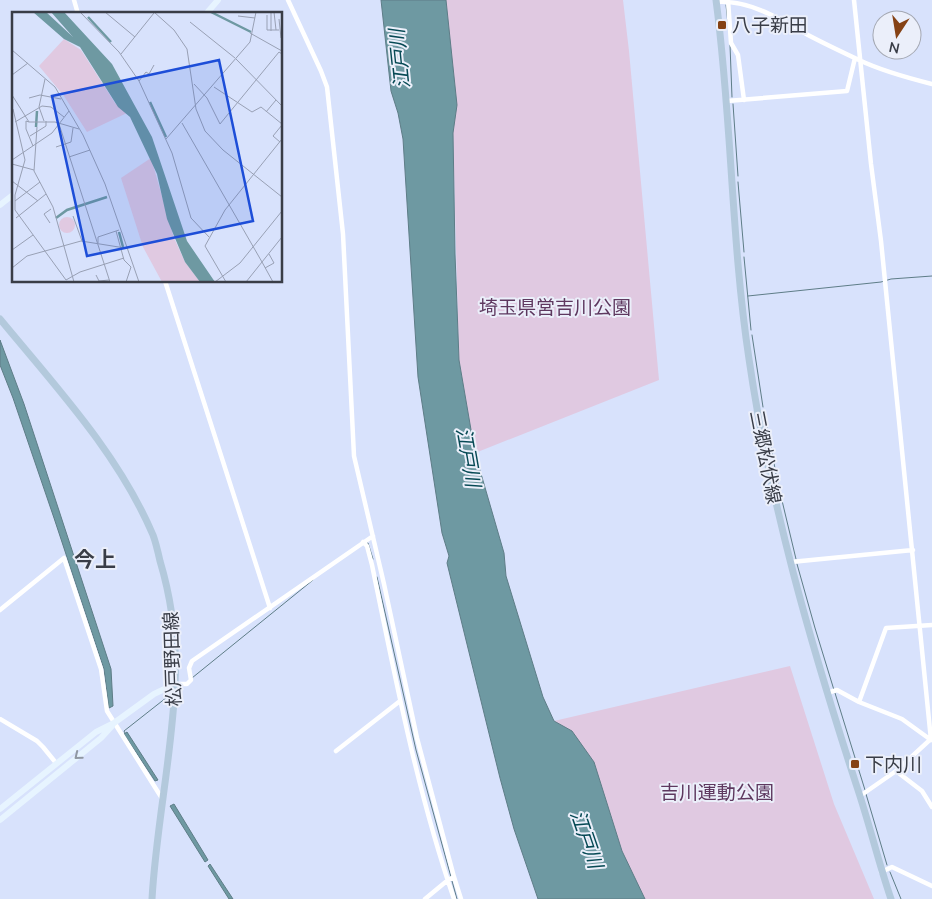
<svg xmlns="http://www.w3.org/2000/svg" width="932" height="899" font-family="Mulish,'Noto Sans JP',sans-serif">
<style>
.green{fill:#e0c9e1}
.water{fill:#6e99a2;stroke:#5e7d87}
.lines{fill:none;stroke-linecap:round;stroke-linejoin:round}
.stream{stroke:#5e7d87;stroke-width:1}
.street{stroke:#fff;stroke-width:4.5}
.secondary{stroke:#e7f4ff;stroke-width:6}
.primary{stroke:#b3c9dc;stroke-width:7}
.oneway{stroke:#9098a3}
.poi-dot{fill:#854215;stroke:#ebeffa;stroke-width:2}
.labels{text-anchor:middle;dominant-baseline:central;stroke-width:4;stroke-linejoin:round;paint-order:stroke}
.poi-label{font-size:19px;fill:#393d47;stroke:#ebeffa;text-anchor:start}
.park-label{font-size:19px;fill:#5e385f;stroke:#ebeffa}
.street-label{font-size:19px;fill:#393d47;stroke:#ebeffa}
.water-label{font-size:20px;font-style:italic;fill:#064954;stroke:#ebeffa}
.quarter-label{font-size:21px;font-weight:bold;fill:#393d47;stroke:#ebeffa}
.inset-river{fill:none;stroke:#6e99a2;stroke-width:2.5}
.inset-road{fill:none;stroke:#98a0b4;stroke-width:1}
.view{fill:#1d4ed8;fill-opacity:0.15;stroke:#1d4ed8;stroke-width:2.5}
.inset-edge{fill:none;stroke:#393d47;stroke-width:2.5}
</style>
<rect width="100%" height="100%" fill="#d8e2fc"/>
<path class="green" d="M445,0H623L629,51L659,380L475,453L459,360L453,133Z
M790,666L834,804L874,899H642L622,851L602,789L554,721Z"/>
<path class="water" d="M381,0H446L457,105L453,133L455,254L459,360L475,453L504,553L506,576L543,697L554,721L572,731L594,762L622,851L645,899H538L514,829L500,778L447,563L449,556L442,533L418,377L403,139L398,113L391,91Z
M0,340L24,404L111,669L113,706L109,708L104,669L54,518L13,398L0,365Z
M127,732L158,780L155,781L124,734Z
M174,804L208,860L205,862L170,806Z
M210,864L233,899H229L208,866Z"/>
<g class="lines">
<path class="stream" d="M726,5L728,24
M730,45L732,97
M733,104L738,176
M738,182L744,252
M744,257L751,330
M748,296L881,282L891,279L932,276
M752,335L763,407
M764,411L778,484
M779,488L796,559
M366,543H368L373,559
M797,564L815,628L834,690
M377,577L416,750L451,877
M192,678L313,580
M835,693L865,790
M125,733L124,731L171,694
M866,794L887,865
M890,872L901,899
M452,881L457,899"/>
<path class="street" d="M74,0L78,14
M288,0L321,71L327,87L343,234L354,456L384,584L417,738L454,877L461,899
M728,0L731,43L738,55L744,100
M854,0L871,164L881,241L931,740
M717,2C750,0 780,19 808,35C825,44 842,52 859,60C882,71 908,78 932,84
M727,101L847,91L855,58
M165,281L270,608
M363,542L367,546L372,565C395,677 417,791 454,899
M791,562L913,550
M0,610L64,558L101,669L107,711L163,800
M175,684H187L191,680L189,668L192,661L373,536
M827,693L837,690L859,702L902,719L931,740
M859,702L886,628L932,625
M0,719L37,741L43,747L56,763
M336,751L400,701
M896,771L922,791L932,807
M860,796L896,771L932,738
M881,872L892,867L932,886
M425,899L448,880L454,877"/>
<path class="secondary" d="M206,14L218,0
M0,205L14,194
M0,809L96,732L114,723L154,694L175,684
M0,820L101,738L112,726"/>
<path class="primary" d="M716,0C732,119 731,240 749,359C770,504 811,645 856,784C869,822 878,861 891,899
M0,319C56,387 118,453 153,535C156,543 158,552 160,561C172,601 177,642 175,684C172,756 156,827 152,899"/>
</g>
<defs><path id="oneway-chevron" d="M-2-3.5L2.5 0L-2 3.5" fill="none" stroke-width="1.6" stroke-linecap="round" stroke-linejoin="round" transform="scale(1.25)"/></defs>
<use class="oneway" href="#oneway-chevron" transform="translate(78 756) rotate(141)"/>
<g class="poi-dot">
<rect x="717" y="20" width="10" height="10" rx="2.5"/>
<rect x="850" y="759" width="10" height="10" rx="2.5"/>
</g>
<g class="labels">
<g class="poi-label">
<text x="732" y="25">八子新田</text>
<text x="865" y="764">下内川</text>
</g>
<g class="park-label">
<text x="555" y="307">埼玉県営吉川公園</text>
<text x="717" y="792">吉川運動公園</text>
</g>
<g class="street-label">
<text transform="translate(766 457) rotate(79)">三郷松伏線</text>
<text transform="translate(172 659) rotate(-92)">松戸野田線</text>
</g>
<g class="water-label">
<text transform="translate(399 59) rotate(-96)">江戸川</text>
<text transform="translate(469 457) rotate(80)">江戸川</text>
<text transform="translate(587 839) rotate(71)">江戸川</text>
</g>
<g class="quarter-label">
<text x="95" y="559">今上</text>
</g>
</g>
<g transform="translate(12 12)">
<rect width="270" height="270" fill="#d8e2fc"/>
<path d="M52,27L69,38L103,91L115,101L75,120L52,84L27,54ZM139,146L162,226L173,250L188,270H150L131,235L109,166ZM47 213a8 8 0 1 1 16 0a8 8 0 1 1-16 0Z" fill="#e0c9e1"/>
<path d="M21,0H34L61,25L39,0H52L100,52L140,125L175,229L203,270H188L173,250L155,207L145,162L118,105L106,95L68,35L52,27Z" fill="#6e99a2"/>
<path class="inset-river" d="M199,0L239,20M76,5L99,30M138,90L154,125M24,115L25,99M44,206L55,198L95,185M107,220L111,235"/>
<path class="inset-road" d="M68,0L107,40L127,69L160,141L179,206L197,225M93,0L123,25M142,0L162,18L175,37L184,97L193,119L211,138L270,185M259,0V19M262,0L264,18M255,3V18H267M226,4L243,6M267,7L269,26M178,10L223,46M238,21L270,39M0,38L43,75L71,123L93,172L127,270M109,42L142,1M224,47L270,94M0,63L16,51M127,69L134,60L137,62L142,53M182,72L195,86L208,112L267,40L270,42M202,75L240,100L249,95L270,112M0,83L17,110M17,86L28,83L49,87M1,97L13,148L3,183V198L54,268M254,100L264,88M32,109L27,95L33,67M3,110L30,94L39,95L52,105M17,110H43L67,117M17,110L14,109V117L21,134M170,111L250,250M47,112L98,270M25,115L22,159L41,195L62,270M18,124L34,114V109M154,127L238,30L244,0M268,130L261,124L270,113M44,135L59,130L61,116M57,145L78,138M0,148L40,121L57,99M0,152L22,158M0,169L26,189M3,189L28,170M61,204L70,229M4,206L34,182M38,211L32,202L39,197M104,219L112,248L119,255M86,231V225L107,218M0,238L21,223M250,250L261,270M0,256L15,244L69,229L113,236M253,256L262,251L257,242M84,263L87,269L97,268M54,268L68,260L112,246M114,270L119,255M203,270L228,251L270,199M214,270L193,234L213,198L270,127M234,270L270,225"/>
<path class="view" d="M207,48L241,209L75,244L40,84Z"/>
<rect width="270" height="270" class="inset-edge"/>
</g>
<g transform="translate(897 35) rotate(192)"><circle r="24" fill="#ebeffa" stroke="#a4a8b2"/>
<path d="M0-4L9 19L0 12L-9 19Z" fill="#854215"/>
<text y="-8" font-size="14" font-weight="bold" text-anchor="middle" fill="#393d47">N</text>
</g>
</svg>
